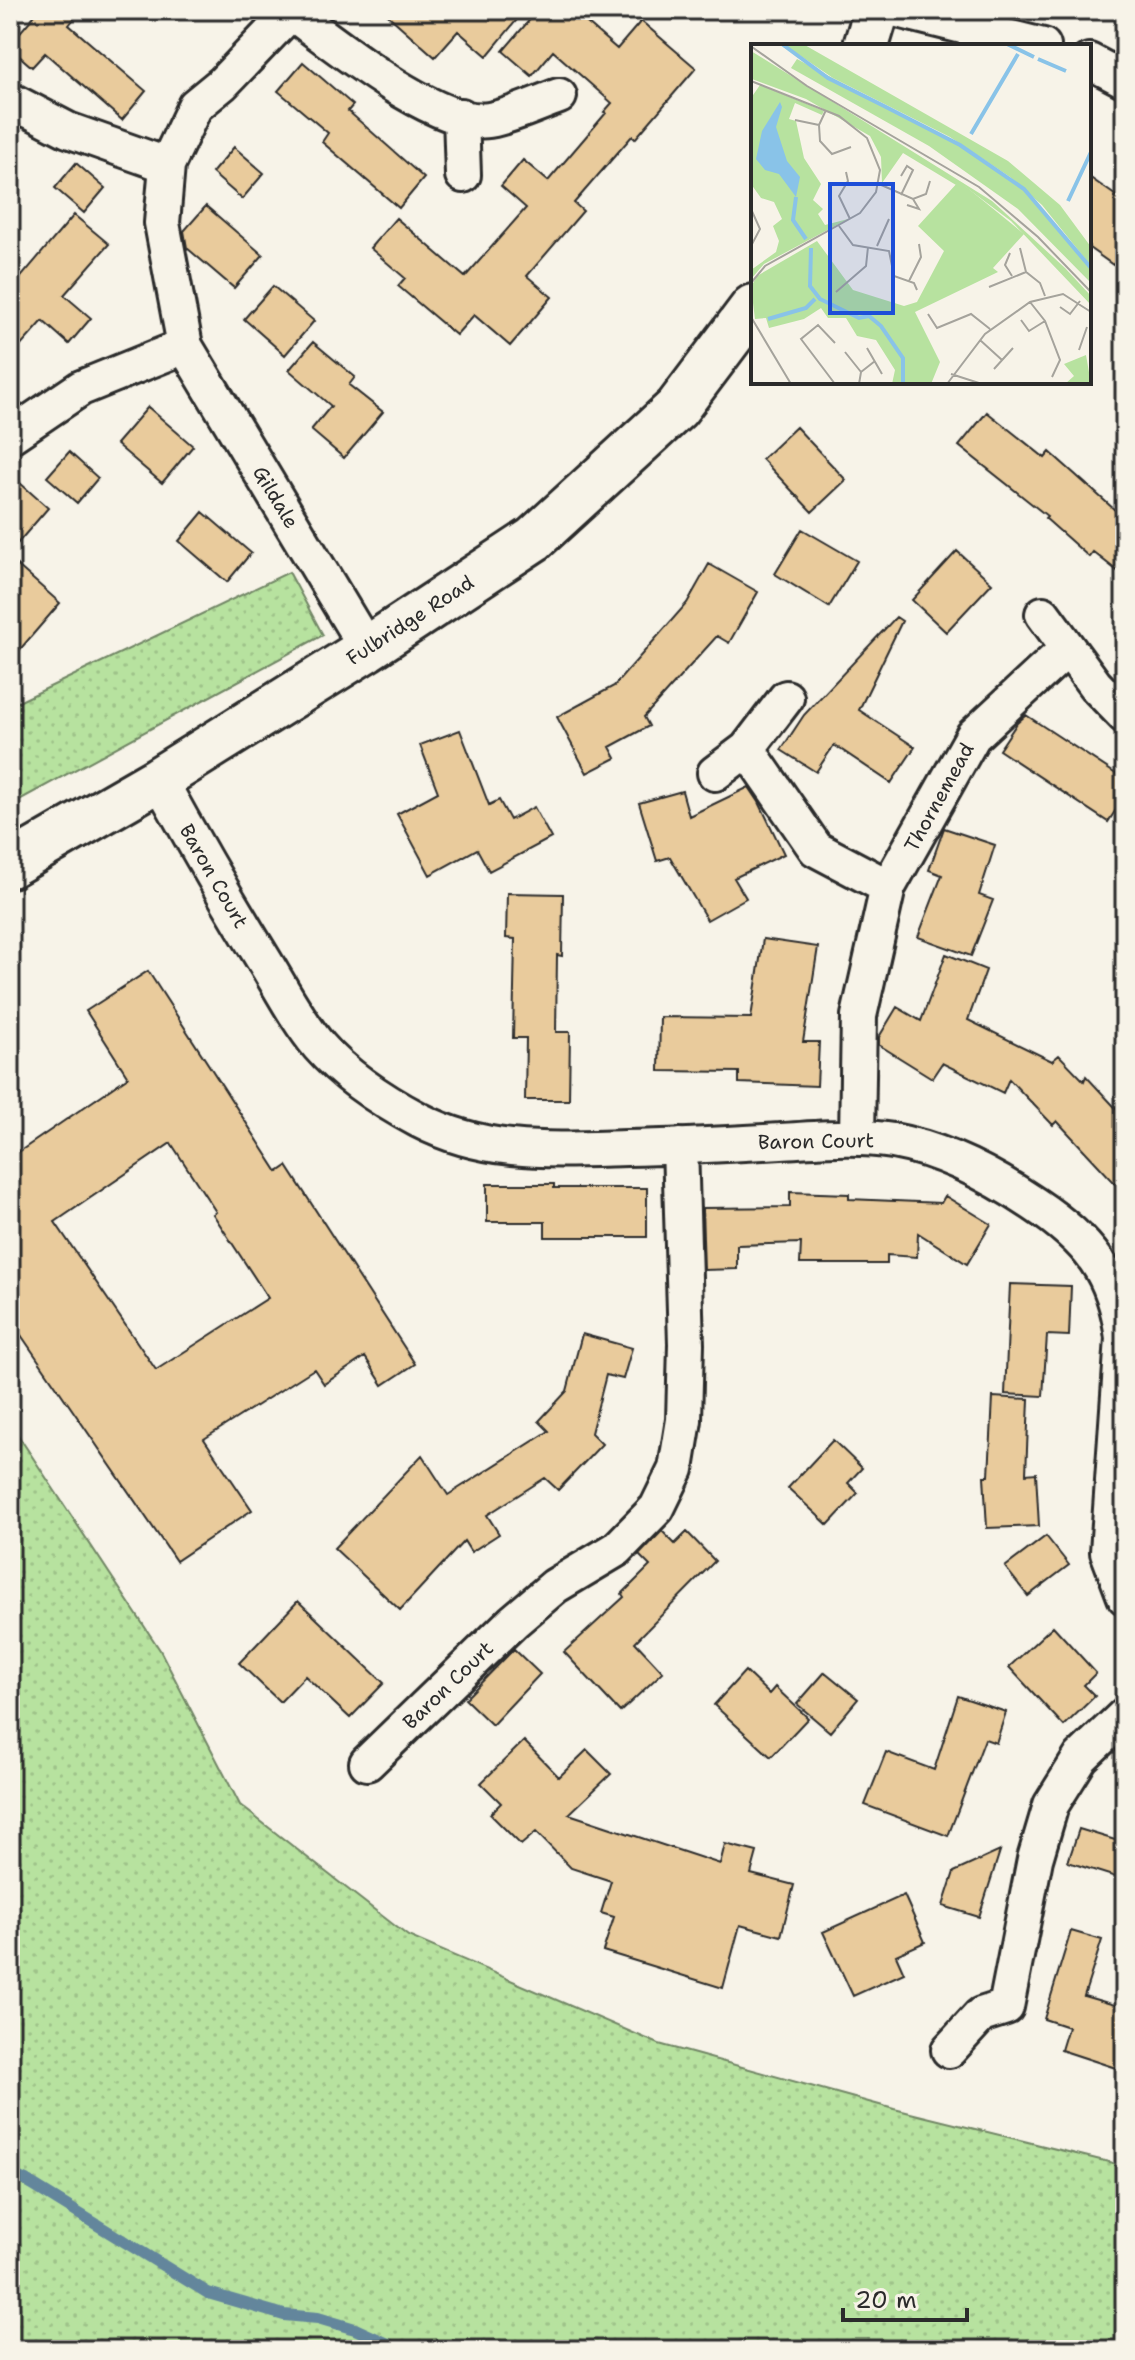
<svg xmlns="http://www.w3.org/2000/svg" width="1135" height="2360" font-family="'Shantell Sans',sans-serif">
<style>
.park{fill:url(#park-dots);stroke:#718665;stroke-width:2}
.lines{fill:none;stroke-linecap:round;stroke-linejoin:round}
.stream{stroke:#63869c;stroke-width:12}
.building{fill:#e9cb9c;stroke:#2b2b2b;stroke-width:2;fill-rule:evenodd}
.street-casing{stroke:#2b2b2b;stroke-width:40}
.secondary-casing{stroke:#2b2b2b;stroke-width:50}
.street{stroke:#f7f3e8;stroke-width:34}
.secondary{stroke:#f7f3e8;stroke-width:44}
.labels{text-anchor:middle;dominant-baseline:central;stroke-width:6;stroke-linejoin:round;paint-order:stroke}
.street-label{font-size:20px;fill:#2b2b2b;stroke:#f7f3e8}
.inset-river{fill:none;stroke:#89c3e8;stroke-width:4}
.inset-road{fill:none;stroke:#a5a39c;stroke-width:2}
.view{fill:#1d4ed8;fill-opacity:0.15;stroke:#1d4ed8;stroke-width:4}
.inset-edge{fill:none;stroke:#2b2b2b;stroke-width:4}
</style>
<defs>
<pattern id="park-dots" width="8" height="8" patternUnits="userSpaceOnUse" patternTransform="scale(2)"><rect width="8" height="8" fill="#b7e29f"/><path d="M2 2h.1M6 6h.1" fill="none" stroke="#9ec289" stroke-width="1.8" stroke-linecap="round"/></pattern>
</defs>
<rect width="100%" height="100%" fill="#f7f3e8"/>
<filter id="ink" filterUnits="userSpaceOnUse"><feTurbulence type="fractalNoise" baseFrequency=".0125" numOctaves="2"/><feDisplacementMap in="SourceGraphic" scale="16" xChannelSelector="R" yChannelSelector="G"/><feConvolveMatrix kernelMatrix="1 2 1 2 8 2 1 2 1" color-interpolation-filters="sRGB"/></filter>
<g filter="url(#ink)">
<path class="park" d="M289,572L323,635L10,805V706Z
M10,1423L160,1650L240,1805L408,1936L659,2044L894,2109L1125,2166V2350H10Z"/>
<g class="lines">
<path class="stream" d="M10,2174L26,2181L208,2293L284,2315L318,2318L355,2329L401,2350"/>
</g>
<path class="building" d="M39,10H81L69,25L146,91L122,120L45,53L32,67L10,48V44Z
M382,10H525L487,56L458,31L435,57Z
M538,10H572L617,49L641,21L696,68L635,139L632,136L574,203L583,211L527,276L552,297L510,346L474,315L456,335L398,286L405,278L370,248L396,218L465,277L526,208L501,186L523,160L548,181L606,113L604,112L612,103L553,51L532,76L503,51Z
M303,62L353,105L348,111L424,178L399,208L322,142L328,133L278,91Z
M234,147L264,173L242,199L212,173Z
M76,163L105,188L84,213L55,188Z
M1089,177L1125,202V248L1113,265L1089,248Z
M206,206L263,255L234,288L187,248L184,231Z
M74,215L109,244L64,295L91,318L69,344L43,321L10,358V290Z
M273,286L314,321L285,355L244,319Z
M313,342L355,377L349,385L383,412L344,458L311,430L331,406L289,370Z
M148,407L193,446L162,483L116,444Z
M987,412L1045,458L1050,452L1125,519V577L1093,552L1089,557L1045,518L1047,516L959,446Z
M796,427L846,480L812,512L762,459Z
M69,452L98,478L77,503L47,477Z
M10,474L48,508L10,552Z
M203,512L251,553L227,582L179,541Z
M802,529L857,561L829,607L775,574Z
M957,551L992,583L946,632L912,600Z
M10,559L60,603L10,661Z
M709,564L758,592L729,643L717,636L644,717L649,726L610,747L616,758L587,773L557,717L614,686L687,603Z
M896,617L902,621L859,710L915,747L891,783L834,745L816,772L781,750L804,715Z
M1026,715L1125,780V796L1108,822L999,750L1017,723Z
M460,730L489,805L499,800L510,820L534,807L551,838L489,871L477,849L430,875L397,814L438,792L420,745Z
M749,787L759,802L784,854L734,878L746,898L707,920L670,857L657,861L639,803L682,791L689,816Z
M944,828L995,845L979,895L993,900L971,956L918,937L942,875L929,870Z
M507,893L563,894L562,956L557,955L556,1032H570L569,1100H525L526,1038H513L515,939L506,938Z
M763,939L818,947L803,1042H819L817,1086L739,1083V1072L659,1071L660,1017L751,1018Z
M946,954L986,970L968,1020L1052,1061L1059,1055L1084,1081L1086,1076L1125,1118V1194L1057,1121L1053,1125L1009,1079L1003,1093L942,1063L932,1078L879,1045V1037L897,1007L921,1021Z
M148,971L278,1172L287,1166L415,1364L383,1385L365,1357L324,1384L314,1369L204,1439L252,1510L176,1561L10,1319V1158L128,1077L86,1011ZM171,1143L216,1212L213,1214L268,1298L156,1370L55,1222Z
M487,1184H554V1188H647V1237H545V1222H487Z
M790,1192L849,1194V1199L941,1203L945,1196L991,1224L967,1264L918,1233L917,1257L887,1255V1264H800L801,1243L737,1245V1269L704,1270L702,1208L790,1207Z
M1010,1284L1071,1286L1069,1336L1047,1335L1043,1396L1005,1394Z
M582,1334L632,1348L623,1379L606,1375L591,1433L602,1444L558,1490L545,1478L487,1515L499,1534L471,1552L464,1541L400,1610L334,1548L422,1455L448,1495L549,1431L539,1421L567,1391Z
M993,1397L1029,1399L1026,1474L1036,1473L1039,1526L987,1528L984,1476H989Z
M833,1440L862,1468L848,1483L858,1493L828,1525L788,1488Z
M662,1531L675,1544L687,1532L715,1561L635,1642L663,1672L620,1712L564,1652L624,1597L622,1594L650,1566L639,1555Z
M1046,1536L1069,1565L1028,1596L1005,1567Z
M298,1601L384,1683L350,1718L305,1676L280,1702L239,1663Z
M1053,1626L1096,1673L1084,1685L1095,1696L1064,1726L1009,1667Z
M514,1649L540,1674L492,1725L465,1699Z
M745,1671L769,1694L775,1687L808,1718L771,1757L714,1705Z
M825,1672L858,1699L830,1732L797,1704Z
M958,1696L1006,1712L996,1743L985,1739L948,1836L865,1805L886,1752L934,1770Z
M524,1741L559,1777L587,1750L611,1774L569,1814L720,1864L725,1844L757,1852L751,1874L794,1885L781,1936L740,1925L723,1988L603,1951L614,1917L601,1913L611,1881L571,1868L536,1832L521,1845L490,1814L501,1803L481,1783Z
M1079,1829L1125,1843V1880L1068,1862Z
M1000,1851L979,1917L943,1906L954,1872Z
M904,1895L925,1942L896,1955L904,1973L853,1996L823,1932Z
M1071,1931L1102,1940L1084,1996L1125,2008V2071L1061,2050L1068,2027L1044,2019Z"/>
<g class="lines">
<defs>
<path id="street" d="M293,10L223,83L195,106L167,165L162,223L185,346L367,649
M898,10L1043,46
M292,13C334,43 437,128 489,120C512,116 536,104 559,96
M1089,61L1125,80
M10,100L68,130L167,165
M461,116L463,175
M10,436L81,388L185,346
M1043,614L1095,685L1125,716
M747,749L816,849L888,887
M715,773L747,749L786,698
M159,779C193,841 228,902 265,962C282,990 298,1021 319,1046C345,1076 385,1102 419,1120C486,1155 553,1150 626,1148C678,1147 729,1144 781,1141C819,1139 855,1135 893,1141C944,1150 991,1175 1034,1204C1088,1240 1115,1272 1123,1338L1108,1552L1125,1597
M857,1137L859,1016L888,887L973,736L1068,648
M367,1763L514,1621L555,1586L617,1549L657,1508L676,1469L684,1420L686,1344L680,1146
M949,2050L981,2015L1006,2007L1035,1859L1051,1805L1081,1757L1125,1715"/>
<path id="secondary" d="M866,46L877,10
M10,865L159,779L367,649L534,539L677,408L753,307"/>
</defs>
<use href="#street" class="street-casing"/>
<use href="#secondary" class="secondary-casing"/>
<use href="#street" class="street"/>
<use href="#secondary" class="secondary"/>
</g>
</g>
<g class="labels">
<g class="street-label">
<text transform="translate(276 497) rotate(59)">Gildale</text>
<text transform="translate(410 620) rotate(-33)">Fulbridge Road</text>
<text transform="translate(939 797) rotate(-61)">Thornemead</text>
<text transform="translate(214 876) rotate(60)">Baron Court</text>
<text transform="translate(816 1141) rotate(-1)">Baron Court</text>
<text transform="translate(448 1685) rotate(-44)">Baron Court</text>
</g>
</g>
<g transform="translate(751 44)">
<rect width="340" height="340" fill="#f7f3e8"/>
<path d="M32,0H52L257,117L309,161L340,203V222L291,161L259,133L199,93L82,34ZM335,311L340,340H314L323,332L313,320Z" fill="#b7e29f"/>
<path d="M0,7L241,157L314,224L340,252V261L260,177L208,138L205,141L152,109L131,139L130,113L119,92L55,55L1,35ZM46,15L209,102L272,146L340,226V239L267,165L178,102L40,24Z" fill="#b7e29f"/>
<path d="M9,41L73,67L71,71L44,59L38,75L45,77L53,114L70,140L62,156L72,165L67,170L74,181L97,175L13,220L0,235V226L25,208L28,197L22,182L31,175L23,158L10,154L0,140V54ZM208,137L273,190L242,224L247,228L164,268L189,318L180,340H141L144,326L125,296L106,292L95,274H77L70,264L53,275L18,284L15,274L4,275L0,243L6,232L66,197L102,246L153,262L166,258L193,207L167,182Z" fill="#b7e29f"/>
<path d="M29,58L31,63L25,83L36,117L49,133L45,153L28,130L14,126L5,115L11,87Z" fill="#89c3e8"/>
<path class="inset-river" d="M31,0L77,34L133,62M256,0L283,13M287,15L315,27M133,62L209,101L273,145L340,224M220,90L267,10M45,153L42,176L55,195M317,157L340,108M60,204L59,242L69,255L108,274L118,272L130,282L152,314V340M17,275L55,264L64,255"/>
<path class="inset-road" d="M1,3L56,42L228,143L287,193L340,248M0,37L88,72L116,94L129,126L125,148L109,169L14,222L0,239M75,66L68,81L69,97L81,110L100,103M44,76L68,81M95,128L97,137L88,152L99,175M128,140L162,155L175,150L179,137M150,151L162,126L156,122L150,132M156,161L168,165L162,155M0,165L9,185L0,202M88,182L102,201L138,207L143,232L163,239L166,246M126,202L138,175M269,204L275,228M259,209L254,221L261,232M158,237L170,213L168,200M238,243L275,228L289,239L294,252M85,248L115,222L117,203M279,258L294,277L309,316L301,333M309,263L319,270L329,257M177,270L186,284L220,270L239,285M0,273L40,340M270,276L278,287L294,277M229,296L251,316M84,299L67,281L50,295L84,340M116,304L131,330M328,306L336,283M94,308L110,328M243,325L262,304M200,330L231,340M108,340L110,328L124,317M196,340L234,290L279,258L312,250L340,268"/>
<path class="view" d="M79,140H142V269H79Z"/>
<rect width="340" height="340" class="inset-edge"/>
</g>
<rect width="1135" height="2360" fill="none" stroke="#f7f3e8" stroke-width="40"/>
<rect x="20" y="20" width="1095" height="2320" fill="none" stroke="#2b2b2b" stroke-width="3" filter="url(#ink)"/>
<path d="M843 2308v12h124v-12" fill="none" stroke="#2b2b2b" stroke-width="4"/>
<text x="855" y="2308" font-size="24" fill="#2b2b2b" stroke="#f7f3e8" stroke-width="6" paint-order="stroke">20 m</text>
</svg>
